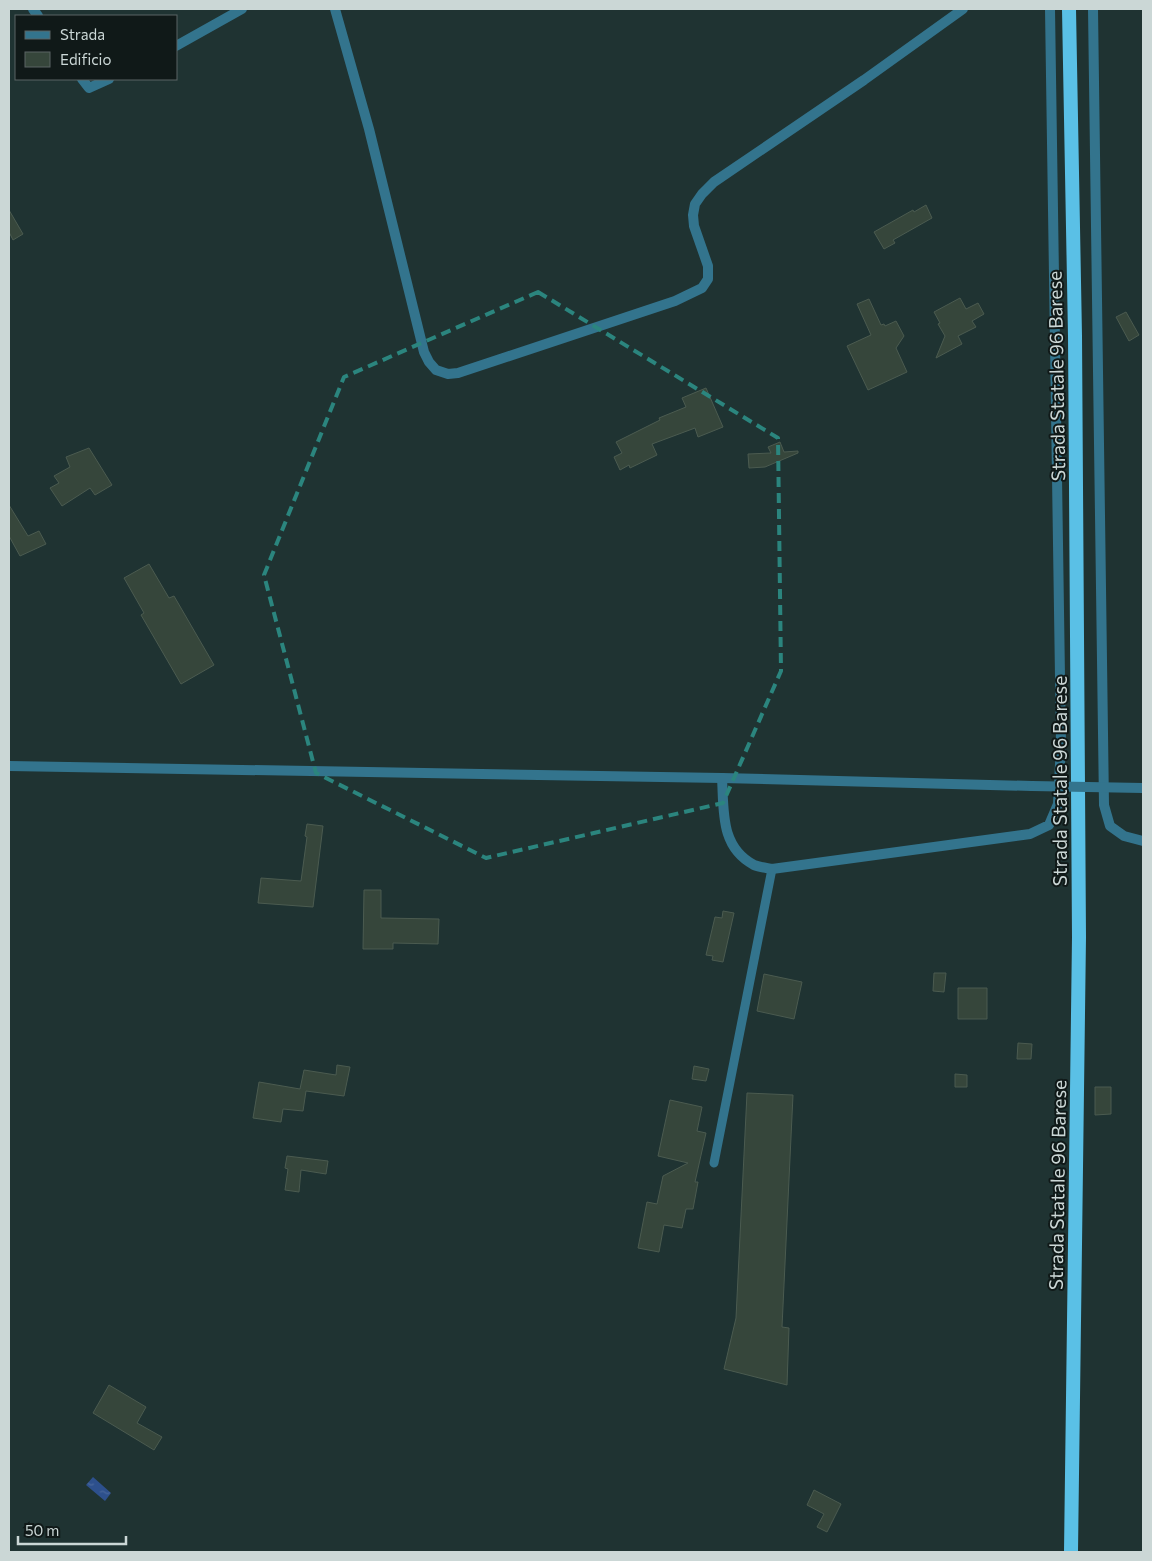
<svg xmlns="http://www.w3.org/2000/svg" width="1152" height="1561" font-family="Commissioner,sans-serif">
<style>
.water{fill:url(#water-ripples)}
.building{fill:#36463b;stroke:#4b5b50}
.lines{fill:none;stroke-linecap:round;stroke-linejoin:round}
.service{stroke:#33748d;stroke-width:9}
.minor{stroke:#33748d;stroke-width:10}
.tertiary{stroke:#33748d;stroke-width:10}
.trunk{stroke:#5ac0e6;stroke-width:14}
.tertiary-bridge{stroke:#33748d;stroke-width:10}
.marked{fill:none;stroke:#2b857e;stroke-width:4;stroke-dasharray:10 6;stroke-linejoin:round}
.labels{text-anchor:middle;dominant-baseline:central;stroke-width:4;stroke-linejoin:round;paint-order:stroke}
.street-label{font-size:19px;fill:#cbd7d6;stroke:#101918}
</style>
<defs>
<pattern id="water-ripples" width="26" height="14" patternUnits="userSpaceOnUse" patternTransform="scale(1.25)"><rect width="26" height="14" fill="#2d508d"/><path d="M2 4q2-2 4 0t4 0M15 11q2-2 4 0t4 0" fill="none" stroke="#4a689c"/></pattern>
</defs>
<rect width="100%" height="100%" fill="#1f3332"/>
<path class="water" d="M93,1477L111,1493L105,1501L86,1485Z"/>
<path class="building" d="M926,205L932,218L893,240L895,243L884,249L874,232L913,210L914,212Z
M9,210L23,234L13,240L9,232Z
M960,298L966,309L978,303L984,314L972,321L976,327L958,336L962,344L936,358L945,336L938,324L940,323L934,312Z
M869,299L881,325L884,324L885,326L896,321L904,336L896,348L907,372L868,390L847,346L871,335L857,304Z
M1126,312L1139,335L1129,341L1116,317Z
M706,388L723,427L698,437L695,428L652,444L657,455L630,468L629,465L620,470L614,457L622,453L616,442L660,420L659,418L686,407L682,398Z
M780,442L784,452L798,451V453L765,467L749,468L748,454L771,453L768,447Z
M89,448L112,485L95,495L90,488L62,506L50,488L59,483L54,476L70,467L66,457Z
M9,505L28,536L39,531L46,544L20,556L9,536Z
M149,564L169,598L174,596L214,665L181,684L141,615L144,613L124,578Z
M307,824L323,826L313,907L258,903L261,878L301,881L307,837L305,836Z
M364,890H381V918L439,919L438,944L393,943V949H363Z
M723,911L734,913L723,962L712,960L713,956L706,955L715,917L722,918Z
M934,973H946L944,992L933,991Z
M764,974L802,982L794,1019L757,1011Z
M958,988H987V1019H958Z
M1018,1043L1032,1044L1031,1059H1017Z
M337,1065L350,1067L344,1096L306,1091L303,1111L283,1109L281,1122L253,1118L259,1082L300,1089L304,1070L336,1075Z
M694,1066L709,1069L706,1081L692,1079Z
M955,1074L967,1075V1087H955Z
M1095,1087H1111V1114L1095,1115Z
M747,1093L793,1095L782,1327L789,1328L787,1385L724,1369L736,1318Z
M670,1100L702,1107L697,1131L706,1133L695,1182H698L693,1209H686L682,1228L664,1225L659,1252L638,1248L647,1202L657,1204L663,1176L688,1163L658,1156Z
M287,1156L328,1161L326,1174L301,1170L299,1192L285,1190L288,1169L285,1168Z
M109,1385L146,1407L137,1423L162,1437L154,1450L93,1413Z
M814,1490L841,1504L827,1532L817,1527L824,1514L807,1505Z"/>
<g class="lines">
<path class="service" d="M714,1163L772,869"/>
<path class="minor" d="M33,9L38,16
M335,9L369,129L424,352L429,362L436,370L448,374L458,373L675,301L702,288L708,279V266L694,226L693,215L695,204L702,194L714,182L864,80L963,9
M1093,9L1104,805L1110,826L1124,836L1143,841
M176,46L242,9
M82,79L89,88L109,79
M722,778C724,811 720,847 754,865C759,867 767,868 772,869L1030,834L1049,825L1058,804L1061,744L1050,9"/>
<path class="tertiary" d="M9,766L722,778L1032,786"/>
<path class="trunk" d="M1069,9L1075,336L1079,937L1071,1552"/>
<path class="tertiary-bridge" d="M1032,786L1143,788"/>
</g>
<path class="marked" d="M538,292L778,438L781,671L723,803L486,858L316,773L264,575L344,377Z"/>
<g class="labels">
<g class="street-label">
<text transform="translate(1056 376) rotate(-91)">Strada Statale 96 Barese</text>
<text transform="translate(1059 781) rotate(-90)">Strada Statale 96 Barese</text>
<text transform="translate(1057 1185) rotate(-89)">Strada Statale 96 Barese</text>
</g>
</g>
<rect width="1152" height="1561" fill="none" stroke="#cbd7d6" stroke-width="20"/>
<rect x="15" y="15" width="162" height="65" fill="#101918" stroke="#5b6564"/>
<rect x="25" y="31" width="25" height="8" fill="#33748d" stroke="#5b6564"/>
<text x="60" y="40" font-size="15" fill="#cbd7d6">Strada</text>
<rect x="25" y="52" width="25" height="15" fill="#36463b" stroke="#5b6564"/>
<text x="60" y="65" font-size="15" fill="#cbd7d6">Edificio</text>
<path d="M18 1536v8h108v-8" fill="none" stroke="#cbd7d6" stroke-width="2.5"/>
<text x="25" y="1536" font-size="15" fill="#cbd7d6" stroke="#101918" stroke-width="4" paint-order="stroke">50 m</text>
</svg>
